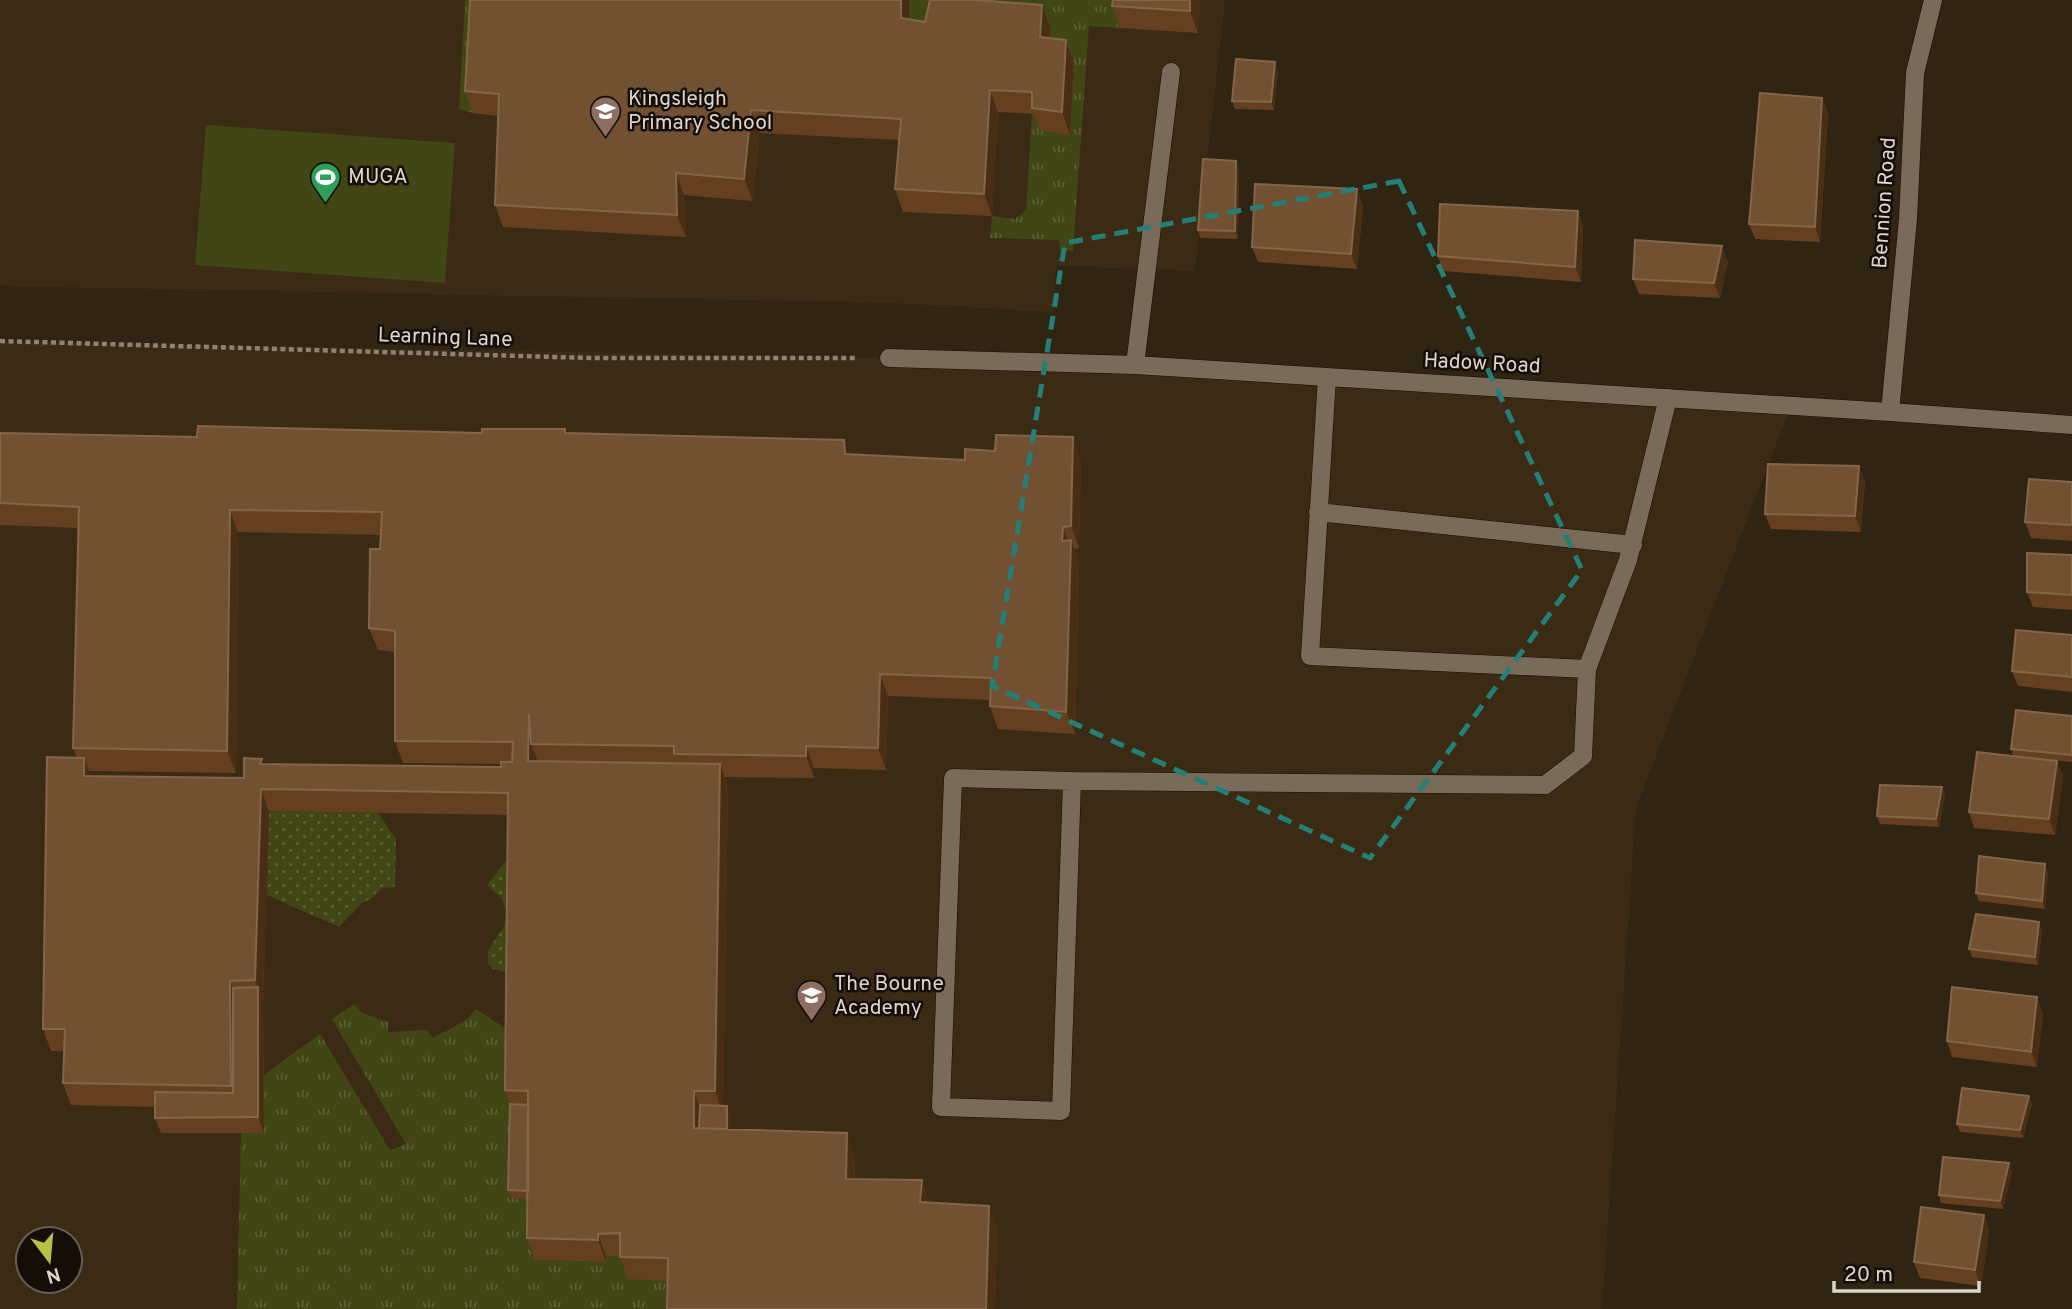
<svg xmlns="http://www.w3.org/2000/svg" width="2072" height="1309" font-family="Overpass,sans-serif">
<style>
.built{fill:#3b2b14;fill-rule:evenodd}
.grass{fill:url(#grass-tufts)}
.garden{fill:url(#garden-dots)}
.pitch{fill:#414615}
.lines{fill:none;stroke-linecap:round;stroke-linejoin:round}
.minor-casing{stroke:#180d01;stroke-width:19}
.path{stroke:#8c8275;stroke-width:4.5;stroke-dasharray:5 3.5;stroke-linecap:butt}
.minor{stroke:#796b59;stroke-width:18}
.wall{fill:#654020;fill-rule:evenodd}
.shaded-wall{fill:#4a2e13}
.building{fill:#725032;stroke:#83654a;stroke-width:2}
.marked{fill:none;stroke:#248077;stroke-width:5;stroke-dasharray:14 9;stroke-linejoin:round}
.labels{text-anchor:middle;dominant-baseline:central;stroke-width:5;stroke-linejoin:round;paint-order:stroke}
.poi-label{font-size:21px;fill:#ded6cc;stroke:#140e07;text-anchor:start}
.street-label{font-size:21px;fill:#ded6cc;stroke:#140e07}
</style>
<defs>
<pattern id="grass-tufts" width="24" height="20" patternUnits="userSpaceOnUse" patternTransform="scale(1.75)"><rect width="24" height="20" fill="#414615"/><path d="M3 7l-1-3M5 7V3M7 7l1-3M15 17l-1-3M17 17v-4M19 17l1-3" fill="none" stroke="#5c6036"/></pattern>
<pattern id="garden-dots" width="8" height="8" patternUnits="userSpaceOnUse" patternTransform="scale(1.75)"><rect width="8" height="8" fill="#414615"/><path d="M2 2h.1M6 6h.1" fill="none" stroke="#5c6036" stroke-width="1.8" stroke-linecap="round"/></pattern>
</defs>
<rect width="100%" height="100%" fill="#302413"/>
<path class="built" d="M0,0H1225L1195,271L1056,266L1053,312L892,303L0,286Z
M0,341L889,358L1791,406L1636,808L1602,1309H0ZM28,1239H70V1281H28Z"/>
<path class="grass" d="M465,0H479L473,113L459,109Z
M909,0H1122L1120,28L1089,26L1073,251L1060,249L1059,240L990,238L992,216L1015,219L1026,210L1032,113L1048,60L1050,28L909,40Z
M354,1004L362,1013L388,1022V1032L427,1030L433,1038L466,1020L476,1009L514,1034L511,1198L535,1199L536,1260L606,1262V1256H629L676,1281V1309H237L241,1133H264V1075L320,1034L390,1150L406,1144L332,1019Z"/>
<path class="garden" d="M269,811L378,813L396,839L395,887L382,888L372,898L361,904L339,927L267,895Z
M516,848L514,973L493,969L488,964V950L504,927L506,911L502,898L487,885Z"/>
<path class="pitch" d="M206,125L455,143L445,283L195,265Z"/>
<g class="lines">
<defs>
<path id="minor" d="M889,358L1135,365L1890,412L2072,425
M1135,365L1171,72
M1327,377L1310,656L1587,669L1628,560L1668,398
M1890,412L1908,219L1915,73L1933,0
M1318,512L1633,545
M1072,781L1061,1111L941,1107L953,778L1072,781L1545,785L1583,756L1587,669"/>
</defs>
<use href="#minor" class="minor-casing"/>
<path class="path" d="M0,341L591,358H857"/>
<use href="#minor" class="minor"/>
</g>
<path class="wall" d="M909,0V19L925,22L1042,5L1050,27L1049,38L1066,40L1074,63L1070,135L1040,130L1034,114L998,112L992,216L903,212L895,189L899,140L759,133L753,201L684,195L686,237L503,227L495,205L498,116L473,113L465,91Z
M1200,0L1198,33L1120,28L1112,6Z
M1278,71L1274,110L1235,109L1232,101Z
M1822,98L1828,114L1820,242L1755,239L1749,224Z
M1239,169L1238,239L1200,238L1198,230Z
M1363,205L1357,269L1258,262L1252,247Z
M1583,226L1581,282L1443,271L1438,256Z
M1728,261L1720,298L1639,294L1633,279Z
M565,429L567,433L849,454L965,460H1081L1079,548L1074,549L1079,563L1075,734L998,729L990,706V700L888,696L886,770L814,768V778L724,777L728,786L723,1106H727L730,1114V1129L855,1155V1180L930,1202L997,1228L995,1309H667L668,1281L628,1279L620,1256H606V1262L535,1260L527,1238L528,1199L511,1198L508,1190L510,1104L505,1090L508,815L269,811L263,1003L264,1133H161L155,1118V1107L71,1105L63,1083L64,1051H51L43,1029L77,758L73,748L79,528L0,525V433L197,437L482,433ZM238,532L381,535L380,549L369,628L378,650L395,652V741L403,763L501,764V767L263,764L244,778L91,776L89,771L236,773Z
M1865,481L1861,532L1771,529L1765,514Z
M2072,482V541L2031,538L2025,522Z
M2072,555V610L2033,607L2027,592Z
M2072,635V692L2018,686L2012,671Z
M2072,716V762L2020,757L2057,761L2063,777L2055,835L1974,828L1969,812L2014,757L2011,749Z
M1942,787L1945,795L1939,827L1880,824L1877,816Z
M2048,872L2045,909L1979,901L1976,893Z
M2042,930L2038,965L1972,957L1969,949Z
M2043,1013L2037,1067L1952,1057L1947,1041Z
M2029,1096L2032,1104L2023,1138L1960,1132L1957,1124Z
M2012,1171L2003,1209L1941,1203L1939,1195Z
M1984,1215L1989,1231L1981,1286L1920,1278L1914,1262Z"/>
<path class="shaded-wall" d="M901,0H909V40L901,18Z
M1190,0H1200L1198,33L1190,11Z
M1042,5L1050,27L1048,60L1040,37Z
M1066,40L1074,63L1070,135L1062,112Z
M1275,62L1278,71L1274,110L1271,102Z
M990,90L998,112L992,216L984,194Z
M1822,98L1828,114L1820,242L1815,227Z
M751,110L759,133L753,201L744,179Z
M1236,161L1239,169L1238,239L1235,231Z
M676,173L684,195L686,237L677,215Z
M1357,189L1363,205L1357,269L1351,254Z
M1578,211L1583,226L1581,282L1575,267Z
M1722,246L1728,261L1720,298L1714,283Z
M1073,437L1081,460L1079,548L1071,526Z
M844,440L852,463L845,454Z
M1859,466L1865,481L1861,532L1855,516Z
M230,510L238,532L236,773L227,751Z
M1063,527L1071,549V540L1079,563L1075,734L1066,712Z
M880,674L888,696L886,770L878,748Z
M529,714L531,744L537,759L536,783L528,761Z
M806,746L814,768V778L806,756Z
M84,758L93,781L84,776Z
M2057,761L2063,777L2055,835L2049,819Z
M720,764L728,786L723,1113L715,1091Z
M1942,787L1945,795L1939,827L1936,819Z
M261,789L269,811L263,1003L255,980Z
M2045,864L2048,872L2045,909L2042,901Z
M2039,922L2042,930L2038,965L2035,957Z
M230,981L239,1003V1108L231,1086Z
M258,987L263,1003L264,1133L258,1117Z
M2037,997L2043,1013L2037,1067L2031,1052Z
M694,1091L702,1113V1142L694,1128Z
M2029,1096L2032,1104L2023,1138L2020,1130Z
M727,1106L730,1114V1151L727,1143Z
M847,1133L855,1155L854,1202L846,1179Z
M2009,1163L2012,1171L2003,1209L2000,1201Z
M922,1180L930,1202H920Z
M989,1206L997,1228L995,1309H986Z
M1984,1215L1989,1231L1981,1286L1975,1270Z
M598,1234L606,1256V1262L598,1240Z"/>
<path class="building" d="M470,0H901V18L925,22L930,0H975L1042,5L1040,37L1066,40L1062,112L1032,108V92L990,90L984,194L895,189L901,119L751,110L744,179L676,173L677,215L495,205L499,94L465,91Z
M1113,0H1190V11L1112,6Z
M1236,59L1275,62L1271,102L1232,101Z
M1760,93L1822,98L1815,227L1749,224Z
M1203,159L1236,161L1235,231L1198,230Z
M1255,184L1357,189L1351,254L1252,247Z
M1440,204L1578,211L1575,267L1438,256Z
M1635,240L1722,246L1714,283L1633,279Z
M198,426L482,433V429H565V433L844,440L845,454L965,460V449L995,451L996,435L1073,437L1071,526L1063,527L1062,541L1071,540L1066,712L990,706L991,678L880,674L878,748L806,746V756L674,754V746L531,744L529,714L528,761L720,764L715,1091H694V1128L847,1133L846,1179L922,1180L920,1202L989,1206L986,1309H667L668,1258L620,1257V1233L598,1234V1240L527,1238L528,1091L505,1090L508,793L261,789L255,980L230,981L231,1086L63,1083L65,1029H43L47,757L84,758V776L244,778V758L262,759L260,764L501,767V762H512L513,742L395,741V631L369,628L370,549H380L382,512L230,510L227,751L73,748L79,507L0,503V433L197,437Z
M1768,464L1859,466L1855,516L1765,514Z
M2029,479L2072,482V525L2025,522Z
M2027,553L2072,555V595L2027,592Z
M2016,630L2072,635V677L2012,671Z
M2016,710L2072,716V755L2011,749Z
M1977,752L2057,761L2049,819L1969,812Z
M1880,785L1942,787L1936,819L1877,816Z
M1979,856L2045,864L2042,901L1976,893Z
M1976,914L2039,922L2035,957L1969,949Z
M258,987V1117L155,1118V1092L233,1093V988Z
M1952,987L2037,997L2031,1052L1947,1041Z
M1962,1088L2029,1096L2020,1130L1957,1124Z
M510,1104L528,1105V1191L508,1190Z
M700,1105L727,1106V1129L699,1128Z
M1943,1157L2009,1163L2000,1201L1939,1195Z
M1921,1207L1984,1215L1975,1270L1914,1262Z"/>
<path class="marked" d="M1399,181L1582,570L1370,858L992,686L1065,243Z"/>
<defs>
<symbol id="school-pin" viewBox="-11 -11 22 30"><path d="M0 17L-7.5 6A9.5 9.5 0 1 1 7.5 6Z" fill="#8d6e63" stroke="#140e07"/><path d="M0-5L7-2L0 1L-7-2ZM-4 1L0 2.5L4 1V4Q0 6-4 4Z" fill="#fff"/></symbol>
<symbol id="stadium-pin" viewBox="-11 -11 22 30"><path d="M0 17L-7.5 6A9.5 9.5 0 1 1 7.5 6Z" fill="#2e9e5b" stroke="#140e07"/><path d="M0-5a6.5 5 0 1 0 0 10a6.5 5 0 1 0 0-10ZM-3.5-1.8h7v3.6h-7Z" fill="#fff"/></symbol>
</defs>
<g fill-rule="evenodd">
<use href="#school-pin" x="588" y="94" width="35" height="47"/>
<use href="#stadium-pin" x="308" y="160" width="35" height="47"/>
<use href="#school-pin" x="794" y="978" width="35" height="47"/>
</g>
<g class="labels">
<g class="poi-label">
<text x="628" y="99">Kingsleigh<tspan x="628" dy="24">Primary School</tspan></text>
<text x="348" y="177">MUGA</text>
<text x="834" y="984">The Bourne<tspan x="834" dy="24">Academy</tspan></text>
</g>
<g class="street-label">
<text transform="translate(1885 203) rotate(-86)">Bennion Road</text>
<text transform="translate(445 338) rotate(2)">Learning Lane</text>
<text transform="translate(1482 364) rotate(3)">Hadow Road</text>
</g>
</g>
<g transform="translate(49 1260) rotate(164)"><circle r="33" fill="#140e07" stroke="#655e56" stroke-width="2"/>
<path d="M0-5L12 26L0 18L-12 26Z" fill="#b8c147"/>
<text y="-10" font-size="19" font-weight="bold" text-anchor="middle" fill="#ded6cc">N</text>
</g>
<path d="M1834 1281v10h145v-10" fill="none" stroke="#ded6cc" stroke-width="3.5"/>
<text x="1844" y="1281" font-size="21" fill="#ded6cc" stroke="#140e07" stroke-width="5" paint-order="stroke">20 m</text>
</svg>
